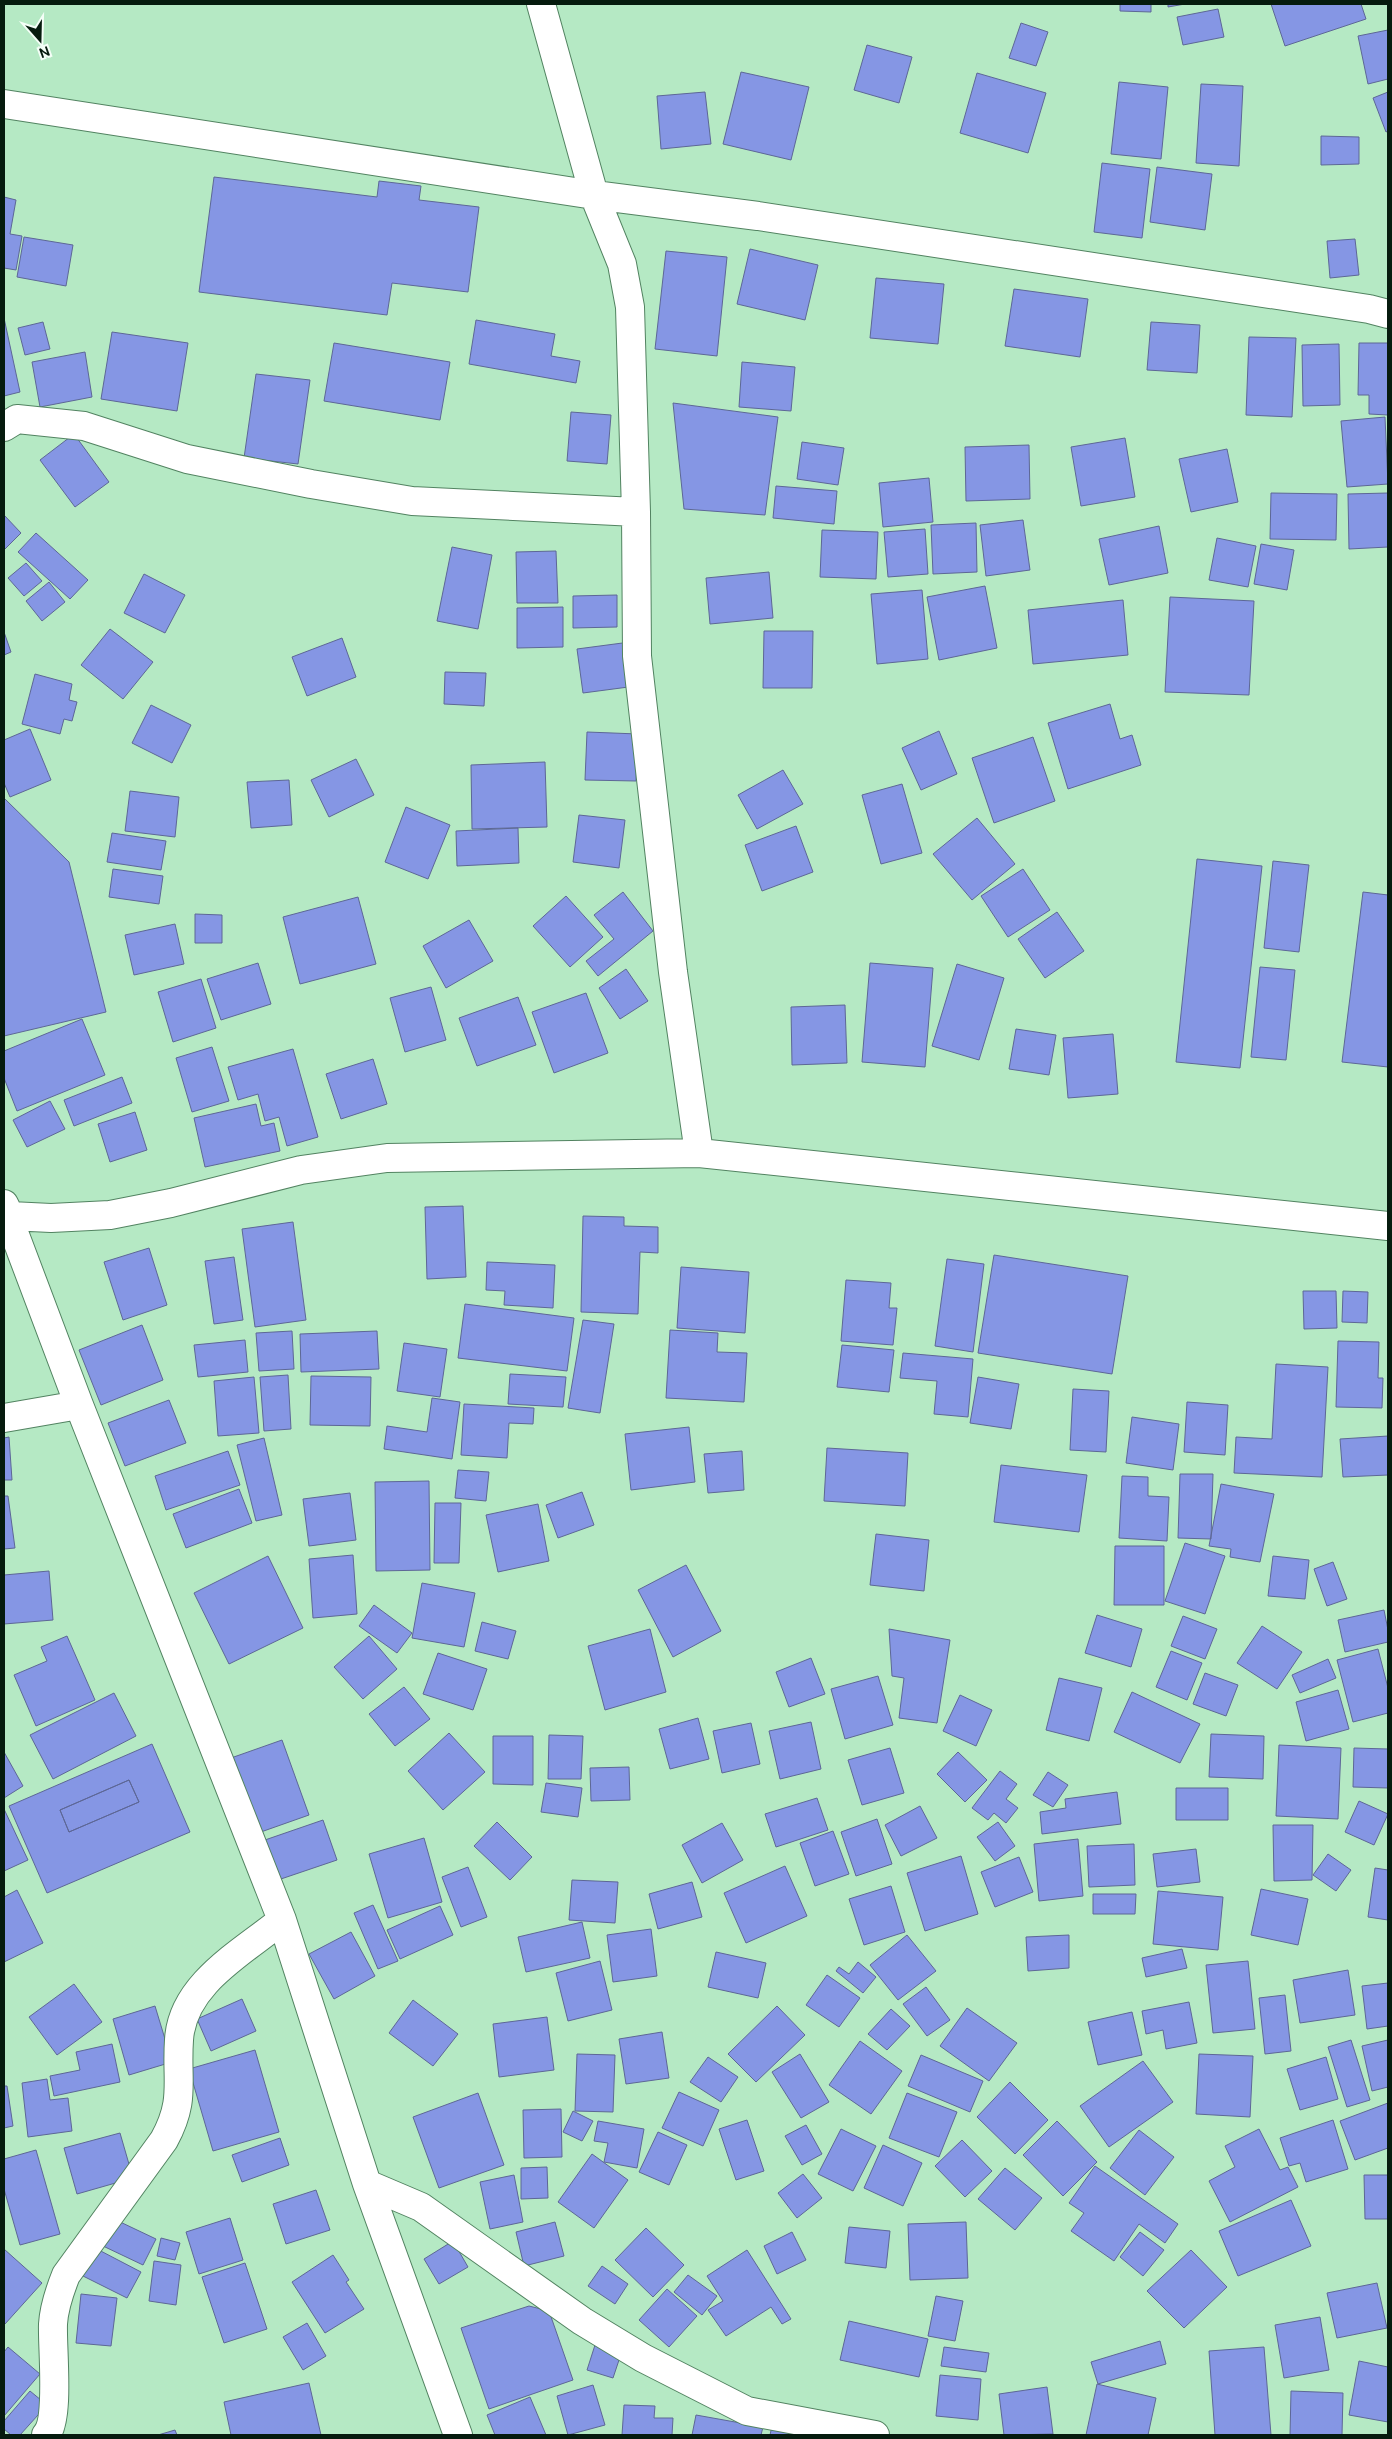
<svg xmlns="http://www.w3.org/2000/svg" width="1392" height="2439" font-family="Ubuntu,sans-serif">
<style>
.building{fill:#8596e4;stroke:#5d6796;fill-rule:evenodd}
.lines{fill:none;stroke-linecap:round;stroke-linejoin:round}
.minor-casing{stroke:#528361;stroke-width:30}
.minor{stroke:#fff;stroke-width:28}
</style>
<rect width="100%" height="100%" fill="#b5e9c4"/>
<path class="building" d="M1120,4H1151V12L1120,11Z
M1168,4H1185L1168,7Z
M1271,4H1361L1366,19L1285,46Z
M1218,9L1224,37L1183,45L1177,17Z
M1021,23L1048,32L1036,66L1009,58Z
M1388,30V79L1368,84L1358,36Z
M867,45L912,57L899,103L854,90Z
M741,72L809,87L791,160L723,144Z
M977,73L1046,93L1028,153L960,133Z
M1119,82L1168,87L1161,159L1111,154Z
M1201,84L1243,86L1239,166L1196,163Z
M705,92L711,144L661,149L657,96Z
M1388,92V131L1386,132L1373,98Z
M1321,136L1359,137V164L1321,165Z
M1102,163L1150,169L1142,238L1094,232Z
M1157,167L1212,174L1205,230L1150,222Z
M214,177L377,197L379,181L421,186L419,200L479,207L468,292L392,283L387,315L199,292Z
M4,197L16,200L10,234L22,236L16,270L4,268Z
M24,237L73,245L66,286L17,277Z
M1355,239L1359,275L1330,278L1327,241Z
M750,249L818,265L805,320L737,304Z
M666,251L727,257L717,356L655,349Z
M876,278L944,284L938,344L870,338Z
M1014,289L1088,299L1080,357L1005,346Z
M4,318L20,392L4,396Z
M476,320L555,334L551,356L580,361L576,383L469,364Z
M43,322L50,349L25,355L18,328Z
M1151,322L1200,325L1197,373L1147,370Z
M112,332L188,343L177,411L101,399Z
M1249,337L1296,338L1292,417L1246,415Z
M334,343L450,362L440,420L324,401Z
M1359,343H1388V415L1369,414V395H1358Z
M1339,344L1340,405L1303,406L1302,345Z
M85,352L92,397L40,407L32,362Z
M742,362L795,367L791,411L739,407Z
M256,374L310,380L298,464L244,458Z
M673,403L778,417L765,515L684,509Z
M571,412L611,415L607,464L567,461Z
M1385,417L1388,484L1347,487L1341,421Z
M74,434L109,482L75,507L40,460Z
M1125,438L1135,497L1081,506L1071,447Z
M802,442L844,448L838,485L797,479Z
M1029,445L1030,499L966,501L965,447Z
M1227,449L1238,502L1191,512L1179,459Z
M929,478L933,522L883,527L879,483Z
M776,486L837,491L834,524L773,518Z
M1271,493L1337,494L1336,540L1270,539Z
M1388,493V547L1349,549L1348,494Z
M4,515L21,533L4,550Z
M1023,520L1030,570L986,576L980,525Z
M976,523L977,572L933,574L931,525Z
M1159,526L1168,573L1109,585L1099,539Z
M925,529L928,574L888,577L884,532Z
M822,530L878,532L876,579L820,577Z
M36,533L88,580L70,599L18,552Z
M1217,538L1256,546L1248,587L1209,580Z
M1261,544L1294,550L1287,590L1254,584Z
M452,547L492,555L478,629L437,621Z
M556,551L558,603H517L516,552Z
M26,563L42,581L24,596L8,578Z
M769,572L773,618L710,624L706,578Z
M144,574L185,595L165,633L124,613Z
M49,582L65,602L42,621L26,601Z
M985,586L997,648L939,660L927,597Z
M922,590L928,659L877,664L871,594Z
M617,595V627L573,628V596Z
M1170,597L1254,601L1249,695L1165,692Z
M1123,600L1128,655L1033,664L1028,610Z
M563,607V647L517,648V608Z
M110,629L153,662L123,699L81,665Z
M764,631H813L812,688H763Z
M4,632L11,652L4,655Z
M342,638L356,677L307,696L292,657Z
M630,642L636,686L583,693L577,649Z
M445,672L486,673L484,706L444,704Z
M35,674L72,684L69,700L77,702L72,721L64,719L60,734L22,724Z
M1110,704L1120,739L1132,735L1141,765L1068,789L1048,723Z
M151,705L191,725L172,763L132,743Z
M30,729L51,780L10,797L4,783V740Z
M939,731L957,774L921,790L902,748Z
M587,732L638,734L636,781L585,780Z
M1033,737L1055,801L994,823L972,758Z
M356,759L374,795L329,817L311,780Z
M545,762L547,827L472,829L471,765Z
M783,770L803,804L757,829L738,795Z
M289,780L292,825L251,828L247,782Z
M902,784L922,853L881,864L862,795Z
M130,791L179,797L175,837L125,831Z
M4,798L69,862L106,1012L4,1036Z
M406,807L450,825L428,879L385,862Z
M579,815L625,820L619,868L573,862Z
M977,818L1015,864L972,900L933,854Z
M796,826L813,872L762,891L745,845Z
M518,828L519,863L457,866L456,831Z
M112,833L166,841L161,870L107,862Z
M1197,859L1262,866L1240,1068L1176,1062Z
M1273,861L1309,865L1299,952L1264,948Z
M113,869L163,876L159,904L109,897Z
M1023,869L1050,910L1008,937L981,896Z
M623,892L653,931L598,976L586,961L614,939L594,915Z
M1363,892L1388,895V1067L1342,1062Z
M566,896L603,937L570,967L533,926Z
M358,897L376,964L300,984L283,917Z
M1057,912L1084,951L1045,978L1018,939Z
M195,914L222,915V943H195Z
M469,920L493,961L446,988L423,946Z
M175,924L184,964L134,975L125,935Z
M258,963L271,1004L221,1020L207,979Z
M870,963L933,968L925,1067L862,1062Z
M957,964L1004,978L979,1060L932,1046Z
M1260,967L1295,970L1286,1060L1251,1057Z
M626,969L648,1001L620,1019L599,988Z
M201,979L216,1028L173,1042L158,992Z
M431,987L446,1040L405,1052L390,998Z
M586,993L608,1053L554,1073L532,1012Z
M518,997L536,1045L477,1066L459,1018Z
M845,1005L847,1063L792,1065L791,1007Z
M82,1019L105,1075L17,1111L4,1078V1051Z
M1016,1029L1056,1035L1049,1075L1009,1069Z
M1113,1034L1118,1094L1068,1098L1063,1038Z
M212,1047L229,1101L192,1112L176,1058Z
M293,1049L318,1137L287,1146L279,1117L265,1121L258,1094L238,1100L228,1067Z
M373,1059L387,1104L341,1119L326,1074Z
M122,1077L132,1103L74,1126L64,1100Z
M50,1101L65,1129L27,1147L13,1120Z
M256,1104L261,1126L274,1123L280,1151L205,1167L194,1118Z
M135,1112L147,1150L110,1162L98,1124Z
M463,1206L466,1277L427,1279L425,1207Z
M583,1216L624,1217V1226L658,1227V1253L640,1252L638,1314L581,1312Z
M293,1222L306,1320L255,1327L242,1229Z
M149,1248L167,1305L123,1320L104,1262Z
M994,1255L1128,1276L1112,1374L978,1353Z
M234,1257L243,1320L214,1324L205,1261Z
M947,1259L984,1264L973,1352L935,1346Z
M487,1262L555,1265L553,1308L504,1305L505,1291L486,1290Z
M681,1267L749,1272L745,1333L677,1328Z
M846,1280L891,1283L889,1308H897L893,1345L841,1341Z
M1303,1291H1336L1337,1328L1304,1329Z
M1343,1291L1368,1292L1367,1323L1342,1322Z
M465,1304L574,1318L567,1371L458,1358Z
M583,1320L614,1324L600,1413L568,1408Z
M142,1325L163,1380L101,1405L79,1350Z
M670,1330L718,1333L717,1352L747,1353L744,1402L666,1398Z
M292,1331L294,1369L259,1371L256,1333Z
M377,1331L379,1369L301,1372L300,1334Z
M245,1340L248,1372L198,1377L194,1345Z
M1338,1341L1379,1342L1378,1378H1383L1382,1408L1336,1407Z
M404,1343L447,1349L440,1397L397,1391Z
M842,1345L894,1350L889,1392L837,1387Z
M903,1353L973,1359L968,1417L934,1414L937,1381L900,1378Z
M1276,1364L1328,1367L1322,1477L1234,1473L1236,1437L1272,1439Z
M510,1374L566,1377L563,1407L508,1404Z
M288,1375L291,1429L264,1431L260,1377Z
M311,1376L371,1377L370,1426L310,1425Z
M254,1377L259,1433L218,1436L214,1381Z
M978,1377L1019,1384L1011,1429L970,1423Z
M1073,1389L1109,1391L1106,1452L1070,1450Z
M432,1398L460,1402L452,1459L384,1449L387,1426L427,1432Z
M169,1400L186,1443L125,1466L108,1423Z
M1187,1402L1228,1405L1225,1455L1184,1452Z
M464,1404L534,1408L533,1424L509,1423L507,1458L461,1455Z
M1132,1417L1179,1424L1173,1470L1126,1463Z
M689,1427L695,1482L631,1490L625,1434Z
M1388,1436V1475L1343,1477L1340,1439Z
M9,1437L12,1480H4V1438Z
M264,1438L282,1515L256,1521L237,1445Z
M827,1448L908,1453L905,1506L824,1501Z
M228,1451L240,1485L166,1510L155,1476Z
M742,1451L744,1490L708,1493L704,1454Z
M1001,1465L1087,1475L1079,1532L994,1522Z
M458,1470L489,1472L486,1501L455,1498Z
M1180,1474H1213L1211,1539L1178,1538Z
M1122,1476L1148,1477V1496L1169,1497L1167,1541L1119,1538Z
M429,1481L430,1570L376,1571L375,1482Z
M1221,1484L1274,1494L1260,1562L1230,1557L1231,1549L1209,1546Z
M239,1489L252,1523L186,1548L173,1514Z
M582,1492L594,1525L558,1538L546,1505Z
M350,1493L356,1540L309,1546L303,1499Z
M4,1496H8L15,1548L4,1549Z
M435,1503H461L459,1563H434Z
M538,1504L549,1561L498,1572L486,1515Z
M876,1534L929,1540L924,1591L870,1585Z
M1185,1543L1225,1556L1205,1614L1165,1601Z
M1115,1546H1164V1605H1114Z
M353,1555L357,1614L313,1618L309,1559Z
M268,1556L303,1628L229,1664L194,1593Z
M1273,1556L1309,1560L1305,1599L1268,1596Z
M1333,1562L1347,1599L1327,1606L1314,1569Z
M686,1565L721,1631L673,1657L638,1590Z
M49,1571L53,1620L4,1624V1575Z
M422,1583L475,1593L464,1647L412,1638Z
M374,1605L412,1633L397,1653L359,1626Z
M1384,1610L1388,1630V1642L1345,1652L1338,1620Z
M1097,1615L1142,1629L1131,1667L1085,1653Z
M1183,1616L1217,1629L1205,1659L1171,1646Z
M482,1622L516,1631L508,1659L475,1651Z
M1262,1626L1302,1652L1277,1689L1237,1663Z
M650,1629L666,1692L605,1710L588,1646Z
M889,1629L950,1640L937,1723L899,1718L904,1678L892,1676Z
M67,1636L95,1700L36,1726L14,1675L47,1661L41,1647Z
M369,1636L397,1669L363,1699L334,1667Z
M1378,1649L1388,1688V1713L1353,1722L1337,1660Z
M1171,1651L1202,1663L1187,1700L1156,1687Z
M438,1653L487,1669L473,1710L423,1694Z
M811,1658L825,1694L789,1707L776,1672Z
M1328,1659L1336,1678L1300,1693L1292,1675Z
M1205,1673L1238,1685L1226,1716L1193,1704Z
M878,1676L893,1725L845,1739L831,1689Z
M1059,1678L1102,1688L1089,1741L1046,1730Z
M404,1687L430,1719L395,1746L369,1714Z
M1338,1690L1349,1729L1306,1741L1296,1702Z
M1132,1692L1200,1724L1180,1763L1114,1732Z
M114,1693L136,1736L53,1779L30,1735Z
M960,1695L992,1710L976,1746L943,1731Z
M698,1718L709,1759L670,1769L659,1729Z
M811,1722L821,1769L780,1779L769,1731Z
M751,1723L760,1764L722,1773L713,1731Z
M449,1733L485,1772L443,1810L408,1771Z
M1211,1734L1264,1736L1263,1779L1209,1777Z
M549,1735L583,1736L581,1779H548Z
M493,1736H533V1785L493,1784Z
M282,1740L309,1815L258,1833L231,1758Z
M152,1744L190,1832L47,1893L9,1806ZM129,1780L139,1802L69,1832L60,1810Z
M1279,1745L1341,1748L1338,1819L1276,1816Z
M890,1748L904,1793L862,1805L848,1760Z
M1354,1748L1388,1749V1788L1353,1787Z
M4,1752L23,1786L4,1798Z
M958,1752L987,1780L965,1802L937,1774Z
M629,1767L630,1800L591,1801L590,1768Z
M1000,1771L1017,1784L1006,1799L1018,1808L1006,1823L994,1813L988,1820L972,1808Z
M1048,1772L1068,1785L1053,1807L1033,1795Z
M129,1780L139,1802L69,1832L60,1810Z
M546,1783L582,1788L578,1817L541,1812Z
M1176,1788H1228V1820H1176Z
M1117,1792L1121,1824L1042,1834L1040,1812L1066,1808L1065,1799Z
M817,1798L828,1830L776,1847L765,1814Z
M1359,1801L1388,1814L1374,1845L1345,1832Z
M920,1806L937,1838L901,1856L885,1825Z
M4,1809L28,1860L4,1871Z
M877,1819L892,1864L856,1876L841,1832Z
M323,1820L337,1860L275,1881L262,1841Z
M497,1822L532,1857L510,1880L474,1846Z
M998,1822L1015,1846L995,1861L977,1837Z
M722,1823L743,1860L702,1883L682,1845Z
M1273,1825H1313L1312,1880L1274,1881Z
M833,1831L849,1874L815,1886L800,1843Z
M424,1838L442,1902L388,1918L369,1854Z
M1078,1839L1083,1896L1039,1901L1034,1844Z
M1134,1844L1135,1885L1089,1887L1087,1846Z
M1196,1849L1200,1882L1157,1887L1153,1854Z
M1328,1854L1351,1870L1336,1891L1313,1875Z
M961,1856L978,1914L925,1931L907,1873Z
M1019,1857L1033,1892L995,1907L981,1872Z
M785,1866L807,1916L746,1943L724,1893Z
M468,1867L487,1917L461,1927L442,1877Z
M1375,1868L1388,1870V1920L1368,1917Z
M572,1880L618,1882L615,1923L569,1920Z
M692,1882L702,1917L658,1929L649,1894Z
M891,1886L905,1932L864,1945L849,1899Z
M1261,1889L1308,1899L1298,1945L1251,1935Z
M17,1890L43,1943L4,1962V1897Z
M1158,1891L1223,1897L1218,1950L1153,1944Z
M1093,1894H1136L1135,1914H1093Z
M373,1905L398,1961L378,1969L354,1913Z
M440,1906L453,1935L400,1959L387,1930Z
M582,1922L590,1958L526,1972L518,1937Z
M651,1929L657,1976L613,1982L607,1935Z
M351,1932L375,1976L334,1999L309,1954Z
M907,1935L936,1971L898,2000L870,1965Z
M1069,1935V1968L1028,1971L1026,1937Z
M1182,1949L1187,1968L1146,1977L1142,1958Z
M716,1952L766,1963L758,1998L708,1987Z
M600,1961L612,2010L568,2021L556,1973Z
M1248,1961L1255,2029L1213,2033L1206,1965Z
M858,1962L876,1977L863,1993L836,1971L839,1967L849,1974Z
M1348,1970L1355,2015L1300,2023L1293,1980Z
M827,1975L860,1998L839,2027L806,2005Z
M1388,1983V2026L1367,2029L1362,1986Z
M74,1984L102,2022L57,2055L29,2017Z
M926,1987L950,2020L927,2036L903,2004Z
M1285,1995L1291,2051L1265,2054L1259,1998Z
M242,1999L256,2031L211,2051L197,2019Z
M413,2000L458,2034L433,2066L389,2033Z
M1189,2002L1197,2043L1166,2049L1163,2030L1146,2034L1142,2011Z
M155,2006L172,2062L129,2075L113,2019Z
M777,2006L805,2035L756,2082L728,2054Z
M967,2008L1017,2043L989,2081L940,2046Z
M891,2009L910,2026L887,2050L868,2034Z
M1132,2012L1142,2055L1098,2065L1088,2022Z
M547,2017L554,2070L499,2077L493,2024Z
M662,2032L669,2078L626,2084L619,2039Z
M1351,2040L1370,2100L1347,2107L1328,2047Z
M1388,2040V2087L1372,2091L1362,2046Z
M860,2041L902,2071L871,2114L829,2085Z
M112,2044L120,2082L54,2096L50,2076L80,2070L76,2052Z
M255,2050L279,2132L213,2151L189,2069Z
M577,2054L615,2055L613,2112L575,2111Z
M800,2054L829,2102L801,2118L772,2072Z
M1199,2054L1253,2056L1250,2117L1196,2114Z
M921,2055L983,2081L970,2112L908,2086Z
M708,2057L738,2077L721,2102L690,2082Z
M1326,2057L1338,2099L1300,2110L1287,2069Z
M1143,2061L1173,2102L1109,2147L1080,2106Z
M47,2079L50,2100L68,2098L72,2131L28,2137L22,2083Z
M1010,2082L1048,2120L1015,2154L977,2117Z
M4,2086H7L13,2126L4,2128Z
M679,2092L719,2110L703,2146L662,2128Z
M478,2093L504,2165L439,2188L413,2117Z
M907,2093L957,2112L939,2157L889,2138Z
M1388,2103V2148L1355,2160L1340,2121Z
M561,2109L562,2157L524,2158L523,2110Z
M573,2111L593,2121L582,2141L563,2132Z
M747,2120L764,2171L736,2180L719,2129Z
M1333,2120L1348,2169L1306,2182L1300,2163L1289,2166L1280,2138Z
M598,2121L644,2129L637,2168L604,2162L608,2143L594,2141Z
M1057,2121L1097,2162L1063,2196L1023,2155Z
M806,2125L822,2154L802,2165L785,2136Z
M841,2129L876,2146L853,2191L818,2174Z
M1259,2129L1280,2170L1288,2167L1298,2187L1230,2222L1209,2181L1235,2167L1225,2146Z
M1139,2130L1174,2157L1145,2195L1110,2168Z
M658,2132L687,2145L669,2185L639,2172Z
M120,2133L133,2178L77,2194L64,2148Z
M280,2138L289,2165L242,2182L232,2155Z
M962,2140L992,2171L965,2197L935,2166Z
M883,2145L922,2163L903,2206L864,2188Z
M36,2150L60,2234L20,2245L4,2189V2159Z
M592,2154L628,2180L594,2228L558,2202Z
M1095,2166L1178,2224L1165,2243L1139,2224L1114,2261L1071,2231L1084,2213L1069,2203Z
M547,2167L548,2198L521,2199V2168Z
M1005,2168L1042,2198L1015,2230L978,2199Z
M803,2174L822,2198L797,2218L778,2193Z
M514,2175L523,2222L490,2229L480,2182Z
M1364,2175H1388V2219H1365Z
M316,2190L330,2230L286,2244L273,2204Z
M1291,2200L1311,2246L1238,2276L1219,2231Z
M230,2218L243,2260L199,2274L186,2232Z
M116,2220L156,2239L143,2265L103,2246Z
M555,2222L564,2256L524,2266L516,2232Z
M966,2222L968,2278L910,2280L908,2224Z
M849,2227L890,2231L886,2268L845,2263Z
M646,2228L684,2265L653,2297L615,2260Z
M792,2232L806,2260L777,2274L764,2246Z
M1140,2232L1164,2250L1143,2276L1120,2257Z
M161,2238L180,2243L175,2260L157,2256Z
M453,2241L468,2267L439,2284L424,2259Z
M95,2248L141,2272L127,2298L81,2275Z
M4,2249L42,2283L5,2324L4,2323Z
M747,2250L791,2319L782,2324L771,2307L726,2336L708,2310L723,2301L707,2276Z
M1191,2250L1227,2287L1184,2328L1147,2291Z
M333,2255L349,2280L346,2282L364,2309L325,2333L292,2282Z
M154,2261L181,2265L176,2305L149,2301Z
M245,2263L267,2329L224,2343L202,2277Z
M602,2266L628,2284L615,2304L588,2286Z
M688,2275L717,2296L702,2315L674,2292Z
M1377,2283L1387,2328L1337,2338L1327,2293Z
M667,2289L697,2316L669,2347L639,2320Z
M81,2294L117,2298L111,2346L76,2343Z
M936,2296L963,2301L955,2341L928,2336Z
M529,2306L549,2311L573,2380L489,2409L461,2328Z
M1320,2317L1329,2370L1284,2378L1275,2325Z
M849,2321L928,2339L919,2377L840,2360Z
M307,2323L326,2356L303,2370L283,2337Z
M1160,2341L1166,2364L1098,2384L1091,2362Z
M595,2345L621,2354L613,2378L587,2370Z
M8,2347L40,2374L4,2416V2352Z
M944,2347L989,2353L986,2372L941,2366Z
M1264,2347L1271,2435H1215L1209,2351Z
M1359,2361L1388,2367V2422L1349,2415Z
M940,2375L981,2379L978,2420L936,2416Z
M309,2383L321,2435H231L224,2402Z
M1097,2384L1156,2398L1148,2435H1086Z
M593,2385L605,2425L568,2435L557,2396Z
M1047,2387L1053,2434L1004,2435L999,2394Z
M30,2391L47,2405L20,2435H11L4,2429V2421Z
M1291,2391L1343,2393L1342,2435H1290Z
M530,2397L546,2435H495L487,2415Z
M624,2405L655,2406L654,2418H673L672,2435H622Z
M696,2415L763,2427L761,2435H692Z
M772,2426L812,2435H770Z
M175,2430L177,2435H158Z"/>
<g class="lines">
<defs>
<path id="minor" d="M541,4L594,195L622,264L630,307L636,512L637,656L673,972L699,1153
M4,104L594,195L758,216L1369,309L1388,314
M4,427L17,419L84,426L187,459L311,484L412,501L636,512
M4,1204L10,1216L51,1218L110,1215L171,1203L301,1170L387,1158L699,1153L1388,1226
M4,1206L79,1405L282,1920L367,2184L458,2435
M4,1418L79,1405
M367,2184L421,2207L582,2321L643,2358L747,2411L875,2435
M46,2435C60,2419 52,2348 53,2324C54,2307 60,2290 66,2275L164,2140C186,2100 176,2082 179,2040C182,1984 243,1952 282,1920"/>
</defs>
<use href="#minor" class="minor-casing"/>
<use href="#minor" class="minor"/>
</g>
<rect width="1392" height="2439" fill="none" stroke="#061b0e" stroke-width="10"/>
<g transform="translate(40 40) rotate(160)" stroke="#f4fef7" stroke-width="4" paint-order="stroke">
<path d="M0-4L9 19L0 12L-9 19Z" fill="#061b0e"/>
<text y="-8" font-size="14" font-weight="bold" text-anchor="middle" fill="#061b0e">N</text>
</g>
</svg>
